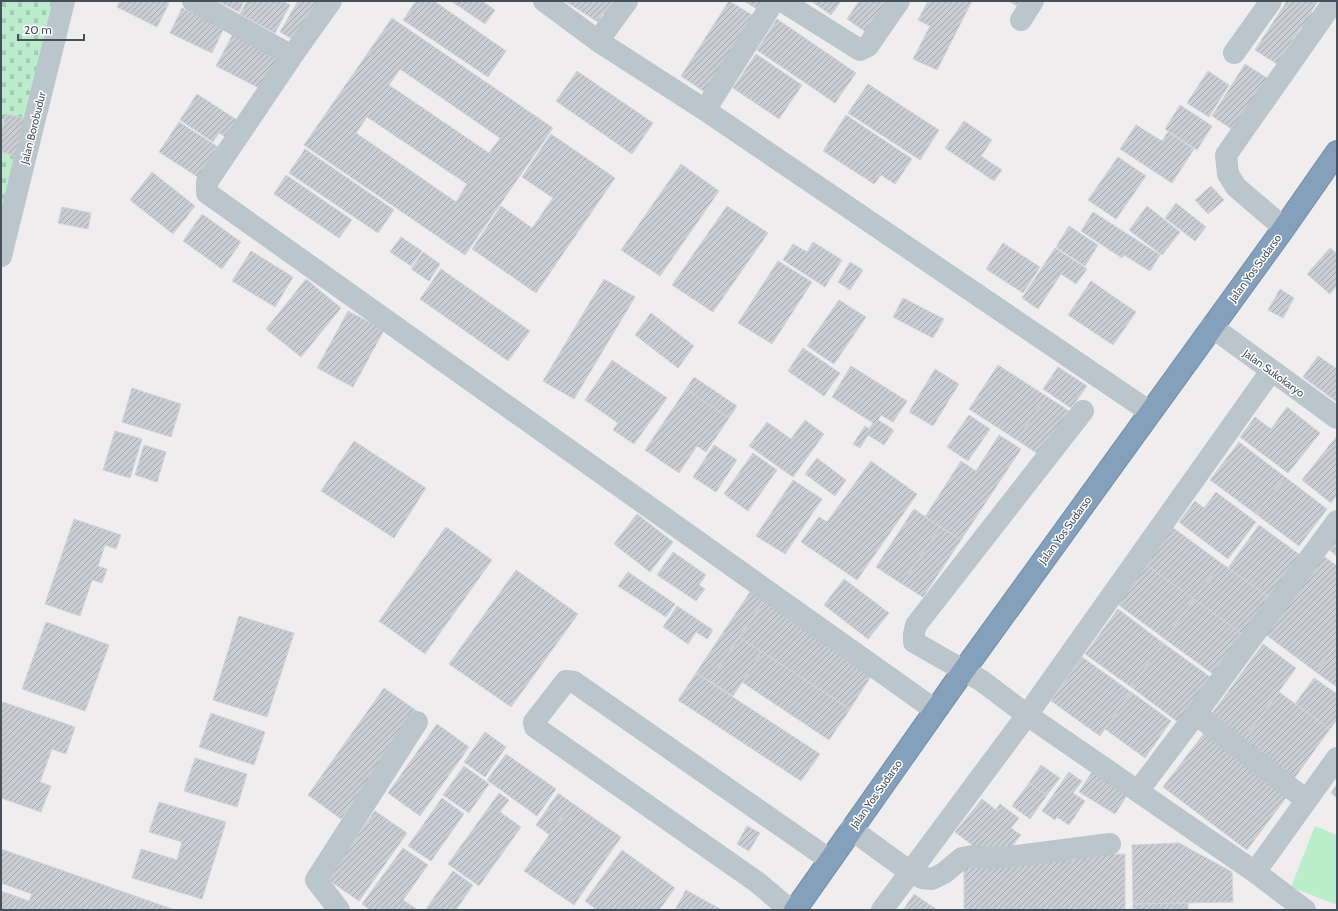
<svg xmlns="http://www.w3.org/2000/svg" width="1338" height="911" font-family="Cabin,sans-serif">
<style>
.grass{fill:#bbedcd}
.cemetery{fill:url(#cemetery-stones)}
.building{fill:url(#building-hatch);stroke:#d1d3d8;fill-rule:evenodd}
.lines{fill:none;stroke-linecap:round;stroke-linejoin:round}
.highway-casing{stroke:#708ca7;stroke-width:24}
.minor{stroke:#bbc5cc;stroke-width:22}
.highway{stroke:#85a0bb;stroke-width:22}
.labels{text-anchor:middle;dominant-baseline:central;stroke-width:3;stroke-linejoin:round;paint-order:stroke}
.street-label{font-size:11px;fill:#45505a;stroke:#fff}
</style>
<defs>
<pattern id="cemetery-stones" width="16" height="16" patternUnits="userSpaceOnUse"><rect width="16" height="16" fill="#bbedcd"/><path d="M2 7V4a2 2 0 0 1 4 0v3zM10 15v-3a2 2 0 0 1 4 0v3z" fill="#a2cdb2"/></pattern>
<pattern id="building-hatch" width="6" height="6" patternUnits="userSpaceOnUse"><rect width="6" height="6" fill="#c9ccd2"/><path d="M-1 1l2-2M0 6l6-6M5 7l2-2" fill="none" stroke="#a5a8ad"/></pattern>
</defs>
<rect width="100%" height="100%" fill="#efeded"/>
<path class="grass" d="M1315,826L1337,835V905L1291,887Z"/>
<path class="cemetery" d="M1,1H63L1,214Z"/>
<path class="building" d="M120,1H165L169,3L157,27L117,7Z
M217,1H244L239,12Z
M247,1H283L290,5L275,33L240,14Z
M298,1H324L299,43L280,32Z
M416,1H434L506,51L488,77L403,20Z
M451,1H482L495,10L485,24Z
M565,1H609L617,6L609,18L603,13L598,22Z
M729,1L757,18L708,94L681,76Z
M744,1H769L762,12Z
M811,1H841L831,15Z
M859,1H893L870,35L847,19Z
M928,1H972L937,70L913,59L930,26L918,20Z
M1009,1H1027L1022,9Z
M1287,1H1318L1311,12L1316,15L1306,30L1301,27L1277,64L1255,50Z
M182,8L224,28L212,53L170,33Z
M392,18L553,128L465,255L304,145ZM400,69L500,138L489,153L389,85ZM367,117L467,184L456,202L356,133Z
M777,19L856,73L835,103L757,50Z
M234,32L279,55L261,89L216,66Z
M756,54L802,85L779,119L733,88Z
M1245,64L1270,80L1236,132L1212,116Z
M577,71L653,123L632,154L556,101Z
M1208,71L1229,85L1209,117L1187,103Z
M868,84L939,130L920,160L848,113Z
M197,94L240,122L229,139L219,133L213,142L180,120Z
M1180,105L1212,126L1197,150L1165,129Z
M6,114L28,119L19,157L1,152V133Z
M846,115L912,159L895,184L881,175L874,184L823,151Z
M964,121L992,140L981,156L1002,170L994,181L945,148Z
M179,122L221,149L201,179L159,152Z
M1136,125L1162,141L1168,132L1194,149L1172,183L1120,149Z
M551,134L615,178L536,293L472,249L501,206L532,228L553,198L522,177Z
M305,149L394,210L378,233L289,173Z
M1118,157L1146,176L1116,219L1088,200Z
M681,164L719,191L660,276L621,250Z
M152,172L195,206L173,234L130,200Z
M286,175L352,220L339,238L274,194Z
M1211,186L1224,200L1208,214L1195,200Z
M1176,203L1206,227L1195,241L1165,218Z
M727,206L768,233L713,312L672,285Z
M1147,206L1180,232L1162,255L1129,230Z
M62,207L91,213L88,229L58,223Z
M1093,212L1160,255L1150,271L1124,255L1122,258L1081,231Z
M202,214L241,242L222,269L183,241Z
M1069,226L1098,245L1085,266L1056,247Z
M401,237L422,251L411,266L390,252Z
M813,242L842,260L825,287L783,260L793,244L807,252Z
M1003,243L1040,267L1023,293L986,269Z
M1055,248L1087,269L1076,284L1061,274L1038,309L1022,298Z
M1330,248L1337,254V286L1330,294L1307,274Z
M251,251L293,277L275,307L232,281Z
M423,252L440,264L429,281L411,269Z
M778,261L812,282L772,344L738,323Z
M850,262L863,270L850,290L838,282Z
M441,269L530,331L508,361L420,299Z
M306,279L341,308L301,357L266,329Z
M604,279L635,297L574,399L543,381Z
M1091,281L1136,312L1113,345L1068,315Z
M1280,289L1294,298L1283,318L1268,310Z
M903,298L944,319L933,338L893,317Z
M839,300L866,317L834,364L807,346Z
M348,311L384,330L353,387L317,368Z
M651,313L694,346L678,368L635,335Z
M803,348L840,373L824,396L788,371Z
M1318,356L1337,369V402L1303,377Z
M612,360L667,398L634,444L613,430L618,423L585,400Z
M998,365L1046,396L1017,440L969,409Z
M851,366L907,401L893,422L881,415L878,420L894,430L884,445L868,435L860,448L853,444L865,426L869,429L873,423L832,397Z
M1058,367L1087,386L1071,408L1043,389Z
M935,369L959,384L933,426L909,412Z
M694,377L737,406L729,418L686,389Z
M132,388L181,404L171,437L122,422Z
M686,389L729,418L706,452L697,446L679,473L645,450Z
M1046,396L1069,411L1041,456L1017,440Z
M1287,407L1320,433L1288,473L1240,437L1255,417L1271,429Z
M969,415L990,429L968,461L947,447Z
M805,420L824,434L793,477L749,446L767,422L791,439Z
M115,431L142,439L130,478L103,470Z
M999,435L1021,449L961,540L925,517L961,461L976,471Z
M1336,437L1337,438V495L1331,503L1302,480Z
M354,441L426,488L394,538L321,491Z
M1239,442L1285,477L1256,514L1210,480Z
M144,445L166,452L157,482L135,475Z
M714,445L737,460L716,492L693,477Z
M753,453L777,470L748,511L724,494Z
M817,458L846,480L835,496L805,474Z
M871,461L917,494L857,580L801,542L819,517L827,522Z
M1285,477L1327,509L1299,546L1256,514Z
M793,480L822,499L785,554L756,536Z
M1216,492L1256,522L1228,559L1179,522L1195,501L1204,508Z
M914,509L940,527L902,584L876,567Z
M637,514L673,542L650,572L614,544Z
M74,519L121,535L116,549L105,545L98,566L107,569L102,583L92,580L80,616L45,604Z
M1259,525L1300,555L1269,597L1228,568Z
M446,527L492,560L425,654L379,621Z
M940,527L961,540L923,597L902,584Z
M1172,527L1221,563L1194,599L1145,564Z
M1337,536V556L1328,549Z
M673,552L706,575L699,585L705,589L696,601L657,575Z
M1319,553L1337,566V644L1316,672L1261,631Z
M1221,563L1269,597L1242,634L1194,599Z
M1145,564L1194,599L1165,639L1116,603Z
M516,570L578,614L511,707L449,664Z
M628,572L675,604L666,617L618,586Z
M844,579L889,613L868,639L824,605Z
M752,589L766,598L710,681L696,673Z
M766,598L875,670L850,709L739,637Z
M1194,599L1242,634L1213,674L1165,639Z
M677,606L713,630L707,639L696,632L688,644L663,627Z
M1118,609L1163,643L1131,687L1085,654Z
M239,616L294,633L267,717L213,700Z
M46,622L109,645L85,711L22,689Z
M739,637L762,652L733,696L710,681Z
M1163,643L1210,677L1178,722L1131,687Z
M1263,644L1296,668L1241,743L1208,719Z
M1337,644V687L1316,672Z
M762,652L850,709L829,740L742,682Z
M1082,657L1131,692L1100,736L1051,701Z
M696,673L820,754L801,781L678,700Z
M1314,678L1337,694V720L1330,729L1295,704Z
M384,688L417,711L341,819L308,795Z
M1131,692L1171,721L1145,758L1105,729Z
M1279,692L1330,729L1293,780L1241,743Z
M3,702L75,727L66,754L52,749L40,782L51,786L41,812L1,798V708Z
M211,713L265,732L254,765L199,747Z
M437,724L469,747L420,816L388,793Z
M1208,728L1291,791L1247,850L1163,787Z
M485,732L506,747L485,777L464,762Z
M506,754L556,789L537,816L487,780Z
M195,758L247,774L237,807L184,791Z
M1041,765L1060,778L1047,795L1029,783Z
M464,766L489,784L469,813L443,795Z
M1069,772L1082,781L1073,793L1085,801L1069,825L1057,817L1055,820L1042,811Z
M1092,772L1128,794L1115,814L1079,792Z
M1029,783L1047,795L1030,819L1012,806Z
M1337,784V798L1331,793Z
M499,793L509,800L500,812L521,827L479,886L448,864Z
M558,793L572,803L550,835L536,825Z
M442,798L464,814L431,861L408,846Z
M982,799L996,810L1000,804L1019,818L1011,828L1021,835L1006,854L988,857L955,832Z
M159,802L226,822L202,899L132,878L141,849L177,860L182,842L149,832Z
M572,803L621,837L574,905L524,871Z
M375,811L407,833L359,901L327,879Z
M747,826L760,833L749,851L737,844Z
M1179,843L1232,872L1233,902L1133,904L1132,845Z
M403,848L428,865L403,900L418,910H370L362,904Z
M1,849L175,910H1V891L29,901L32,894L1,883Z
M622,850L675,888L659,910H597L585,901Z
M1125,854V910H964V861L1076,860V855Z
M453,871L473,885L456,910H425Z
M686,890L722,910H675Z
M914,894L936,909L935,910H903Z
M1188,903V910H1133V904Z"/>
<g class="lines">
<defs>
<path id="highway" d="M795,910L964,670L1284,228L1337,152"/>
</defs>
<use href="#highway" class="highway-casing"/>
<path class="minor" d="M193,1L292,56
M331,1L292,56L207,182V193L935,710
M544,1L598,41L705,110L1150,412
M782,1L860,50L868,46L899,1
M1021,20L1033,1
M598,41L627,1
M1234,53L1271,1
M705,110L772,4L779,1
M1284,228L1236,187L1228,174L1226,155L1334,1
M1,256L64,1
M1212,327L1337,418
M1083,411L916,625L914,634V642L982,681L1027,715L1255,872L1305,910
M1196,714L1306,800
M1138,791L1196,714L1337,521
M851,829L910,872L922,878L932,879L944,873L962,858L973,856L987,858L1008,857L1110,844
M1255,872L1337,758
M339,910L316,880L417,722
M790,910L757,882L535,727L534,722L566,681L574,682L830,860
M882,910L1027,715L1271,371"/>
<use href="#highway" class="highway"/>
</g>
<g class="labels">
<g class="street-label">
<text transform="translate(33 128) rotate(-76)">Jalan Borobudur</text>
<text transform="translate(1255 268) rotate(-54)">Jalan Yos Sudarso</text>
<text transform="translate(1274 373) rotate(36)">Jalan Sukokaryo</text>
<text transform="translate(1065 530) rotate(-54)">Jalan Yos Sudarso</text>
<text transform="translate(876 794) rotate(-55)">Jalan Yos Sudarso</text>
</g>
</g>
<rect width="1338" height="911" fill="none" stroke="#45505a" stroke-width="4"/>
<path d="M18 34v6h66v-6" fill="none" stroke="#45505a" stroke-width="2"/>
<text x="24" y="34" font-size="12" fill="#45505a" stroke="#ffffff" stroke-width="3" paint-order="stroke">20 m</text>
</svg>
